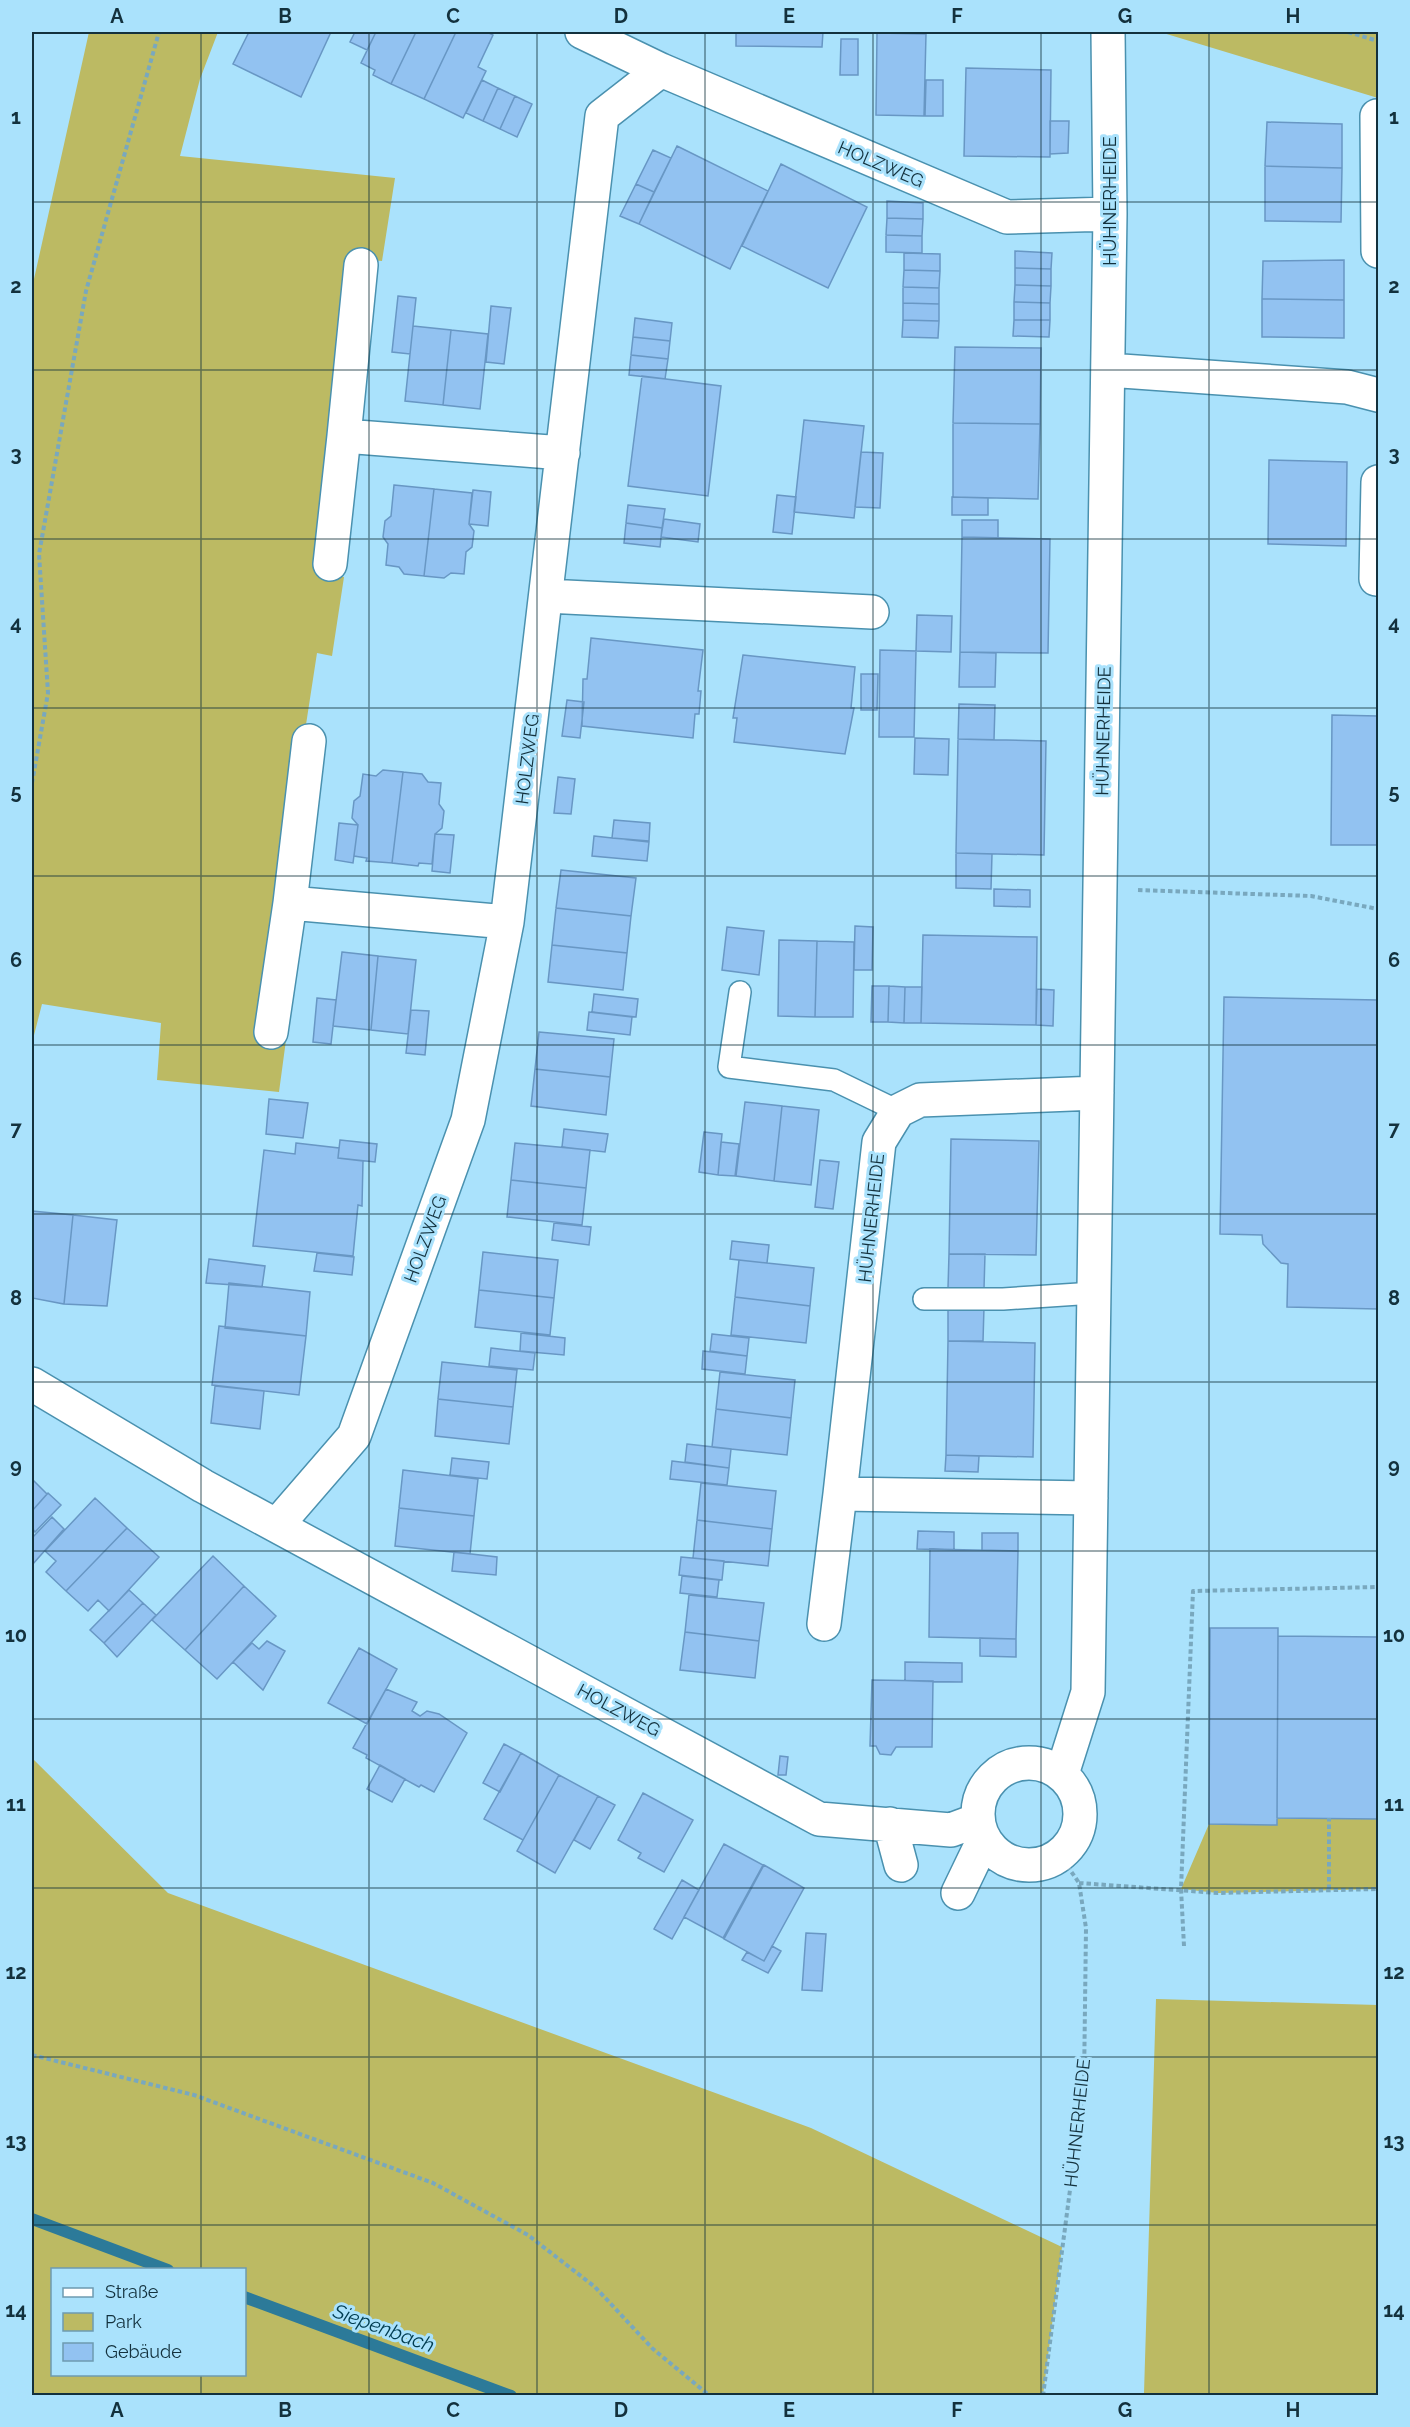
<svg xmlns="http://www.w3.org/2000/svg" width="1410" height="2427" font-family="Raleway,sans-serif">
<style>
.green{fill:#bcba63;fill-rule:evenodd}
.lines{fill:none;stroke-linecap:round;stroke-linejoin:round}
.stream{stroke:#2c7a99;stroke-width:12}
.building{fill:#92c2f1;stroke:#6897c4;stroke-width:1.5}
.lane-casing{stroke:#4a91af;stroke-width:24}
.street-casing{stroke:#4a91af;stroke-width:36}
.path{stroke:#79a8be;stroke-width:4;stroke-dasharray:4.5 3;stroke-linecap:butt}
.lane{stroke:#fff;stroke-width:21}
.street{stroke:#fff;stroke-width:33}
.grid{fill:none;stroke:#13313d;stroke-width:1.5;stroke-opacity:0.55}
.labels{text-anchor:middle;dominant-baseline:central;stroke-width:6;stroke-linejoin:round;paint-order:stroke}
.street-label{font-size:18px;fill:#13313d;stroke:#aae2fc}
.water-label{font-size:20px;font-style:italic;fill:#003c50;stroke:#aae2fc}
.neatline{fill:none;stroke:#13313d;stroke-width:2}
.grid-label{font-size:20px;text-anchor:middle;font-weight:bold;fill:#13313d}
</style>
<rect width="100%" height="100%" fill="#aae2fc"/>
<path class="green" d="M89,32H218L200,79L180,156L395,178L382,261L346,258L332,400L321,573L344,577L332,656L317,653L258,1037L286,1040L279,1092L157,1080L161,1023L42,1004L32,1043V288Z
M1160,32H1378V98Z
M32,1758L168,1893L811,2128L1062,2247L1043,2395H32ZM52,2270H244V2374H52Z
M1277,1818L1378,1819V1889L1218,1893L1181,1889L1209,1824L1276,1825Z
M1156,1999L1378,2005V2395L1144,2393Z"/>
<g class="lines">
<path class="stream" d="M32,2219L168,2270
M244,2297L511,2396"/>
</g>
<path class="building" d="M249,32H331L301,97L233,64Z
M355,32H376L367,50L350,42Z
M376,32H416L391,84L373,75L375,70L361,63Z
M416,32H456L424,99L391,84Z
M456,32H487L493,35L478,67L486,71L463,118L424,99Z
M736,32H823L822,47L736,46Z
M877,33L926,34L924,116L876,115Z
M841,39H858V75H840Z
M966,68L1051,70L1050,157L964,156Z
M482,80L498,88L483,121L466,113Z
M926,80H943V116H925Z
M498,88L515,96L500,129L483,121Z
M515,96L532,104L517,137L500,129Z
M1050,121H1069L1068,153L1050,154Z
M1267,122L1342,124V168L1265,166Z
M677,146L768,191L730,269L639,224Z
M653,150L671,158L654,192L636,184Z
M781,164L867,207L828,288L742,246Z
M1265,166L1342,168L1341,222L1265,221Z
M636,184L654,192L639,224L620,216Z
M887,201L923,203V219L887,218Z
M887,218L923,219L922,236L886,235Z
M886,235L922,236V253L886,252Z
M1015,251L1052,253L1051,269L1015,268Z
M904,253L940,254V271L904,270Z
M1344,260V300L1262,299L1263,261Z
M1015,268L1051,269V286L1015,285Z
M904,270L940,271L939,288L903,287Z
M1015,285L1051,286L1050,303L1014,302Z
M903,287L939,288V304L903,303Z
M398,296L416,298L410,354L392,352Z
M1262,299L1344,300V338L1262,337Z
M1014,302L1050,303V320H1014Z
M903,303L939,304V321L903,320Z
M491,306L511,308L504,364L486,362Z
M635,318L672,323L670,341L633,337Z
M903,320L939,321L938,338L902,337Z
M1014,320H1050L1049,337L1013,336Z
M413,326L451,330L443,405L405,401Z
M451,330L488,334L480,409L443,405Z
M633,337L670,341L668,359L631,355Z
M955,347L1041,348L1040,424L953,423Z
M631,355L668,359L665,379L629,375Z
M642,376L721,386L708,496L628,486Z
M804,420L864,426L854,518L794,512Z
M953,423L1040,424L1038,499L953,497Z
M861,452L883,453L880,508L855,507Z
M1269,460L1347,462L1346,546L1268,544Z
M394,485L434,489L424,576L404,574L399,567L386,565L388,544L383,537L385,521L391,516Z
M434,489L472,493L469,524L474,531L472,547L466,552L464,574L451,573L444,578L424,576Z
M473,490L491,492L488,526L469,524Z
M777,495L796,497L792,534L773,532Z
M952,497L988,498V515H952Z
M628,505L665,509L662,528L626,523Z
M664,519L700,524L698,542L661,537Z
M962,520H998V538L962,537Z
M626,523L662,528L660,547L624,543Z
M962,537L1050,539L1048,653L960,652Z
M917,615L952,616L951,652L916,651Z
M591,638L703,650L698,691H701L699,714H695L693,738L582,726L583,679H587Z
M880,650L916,651L914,737H879Z
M960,652L996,653L995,687H959Z
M743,655L855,667L851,708H854L845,754L734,742L737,718H733Z
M861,674H878L877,710H861Z
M567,700L584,702L580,738L562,736Z
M959,704L995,705L994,740L958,739Z
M1332,715L1378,716V845H1331Z
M915,738L949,739L948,775L914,774Z
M958,739L1046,741L1044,855L956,853Z
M383,770L403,772L392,863L366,861L367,858L354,856L358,825L352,818L354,801L360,796L363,774L376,776Z
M403,772L422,774L428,782L441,783L439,804L444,811L442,828L435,834L432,864L419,863L418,866L392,863Z
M558,777L575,779L571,814L554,813Z
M614,820L650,823L649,841L612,838Z
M339,823L358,825L353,863L335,860Z
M435,834L454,835L450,873L432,871Z
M594,836L649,842L647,861L592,856Z
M956,853L992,854L991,889L956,888Z
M561,870L636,878L631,916L556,908Z
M994,889L1030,890V907L994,906Z
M556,908L631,916L627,953L552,945Z
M855,926L873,927L872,970H854Z
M727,927L764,931L759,975L722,970Z
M923,935L1037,937L1036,1025L921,1023Z
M779,940L817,941L815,1017L778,1016Z
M817,941L854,942L853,1017H815Z
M552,945L627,953L623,990L548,982Z
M342,952L378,956L371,1030L333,1026Z
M378,956L416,960L408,1034L371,1030Z
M872,986H889L888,1022H871Z
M889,986L905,987L904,1023L888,1022Z
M905,987H922L921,1023H904Z
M1037,989L1054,990L1053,1026L1036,1025Z
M594,994L638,999L636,1017L592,1012Z
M1224,997L1378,1000V1309L1287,1307L1288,1264L1281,1263L1263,1244L1262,1235L1220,1234Z
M317,998L336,1000L331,1044L313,1042Z
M411,1010L429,1011L425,1055L406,1053Z
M589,1012L632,1017L630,1035L587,1030Z
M539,1032L614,1039L610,1077L535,1069Z
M535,1069L610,1077L606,1115L531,1106Z
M269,1099L308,1103L303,1138L266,1134Z
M745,1102L782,1106L774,1181L736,1176Z
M782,1106L819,1110L811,1185L774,1181Z
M564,1129L608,1134L605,1152L562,1147Z
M704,1132L722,1134L718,1175L699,1172Z
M951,1139L1039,1141L1036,1255L949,1254Z
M340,1140L377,1144L375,1162L338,1158Z
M721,1142L739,1144L735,1176L718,1175Z
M296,1143L339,1148L338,1158L363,1161L362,1206L358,1205L353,1256L253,1246L264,1150L295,1154Z
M515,1143L590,1150L586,1188L511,1180Z
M820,1160L839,1162L833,1209L815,1207Z
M511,1180L586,1188L582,1225L507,1217Z
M32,1211L73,1215L64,1304L32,1298Z
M73,1215L117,1220L107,1306L64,1304Z
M554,1223L591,1227L589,1245L552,1240Z
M732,1241L769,1245L767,1263L730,1259Z
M483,1252L558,1260L554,1298L479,1290Z
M317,1253L354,1257L352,1275L314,1271Z
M949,1254H985L984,1289L948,1288Z
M209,1259L265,1266L262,1287L206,1283Z
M739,1260L814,1268L810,1306L735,1297Z
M229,1283L310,1292L306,1336L225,1328Z
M479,1290L554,1298L550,1335L475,1327Z
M735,1297L810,1306L806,1343L731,1335Z
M948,1306L984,1307L983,1341H948Z
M219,1326L306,1336L299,1395L212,1385Z
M521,1333L565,1338L564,1355L520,1351Z
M712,1334L749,1338L747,1356L710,1351Z
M948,1341L1035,1343L1033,1457L946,1455Z
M491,1348L535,1353L533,1370L489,1366Z
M703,1351L747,1356L745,1374L702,1369Z
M442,1362L517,1370L513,1407L438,1399Z
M720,1372L795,1380L791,1418L716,1409Z
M215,1386L264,1391L260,1429L211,1423Z
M438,1399L513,1407L509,1444L435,1436Z
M716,1409L791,1418L787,1455L712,1447Z
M687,1444L731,1449L729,1468L685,1462Z
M946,1455L979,1456L978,1472L945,1471Z
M452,1458L489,1462L487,1479L450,1475Z
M672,1461L729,1468L727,1485L670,1479Z
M403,1470L478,1479L474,1516L399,1508Z
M32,1479L47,1494L32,1511Z
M701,1483L776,1491L772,1529L697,1520Z
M48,1493L61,1505L35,1532L32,1528V1511Z
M95,1498L127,1528L66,1591L46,1572L56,1561L45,1551Z
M399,1508L474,1516L470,1554L395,1546Z
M52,1517L64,1529L32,1565V1538Z
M697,1520L772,1529L768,1566L693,1558Z
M127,1528L159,1557L109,1611L98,1600L88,1611L66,1591Z
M918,1531L954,1532V1550L917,1549Z
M982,1533H1018V1551L982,1550Z
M930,1549L1018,1551L1016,1639L929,1637Z
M454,1552L497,1557L496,1575L452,1571Z
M213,1556L244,1586L185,1650L152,1620Z
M681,1557L724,1561L722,1580L679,1575Z
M682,1576L719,1580L717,1597L680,1593Z
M244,1586L276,1616L217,1679L185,1650Z
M129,1590L143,1603L104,1643L90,1630Z
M689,1595L764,1603L759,1641L685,1632Z
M143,1603L156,1615L117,1657L104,1643Z
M1210,1628H1278L1277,1825L1209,1824Z
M685,1632L759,1641L755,1678L680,1670Z
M1278,1636L1378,1637V1819L1277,1818Z
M980,1638L1016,1639V1657L980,1656Z
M267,1641L285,1651L263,1690L233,1662L252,1643L259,1649Z
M359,1648L397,1669L367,1724L328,1703Z
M905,1662L962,1663V1682L905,1681Z
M872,1680L933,1681L932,1747H896L891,1755L880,1754L876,1746H870Z
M386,1689L417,1702L412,1711L420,1716L427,1711L439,1714L467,1733L434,1792L421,1785L419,1787L366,1758L367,1755L353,1748Z
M504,1744L521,1753L500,1792L483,1783Z
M521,1753L559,1775L523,1840L484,1819Z
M780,1756L788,1757L786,1775H778Z
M380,1765L405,1779L392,1802L367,1789Z
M559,1775L598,1796L555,1873L517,1851Z
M643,1793L693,1820L664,1872L638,1858L641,1853L618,1840Z
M598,1796L615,1805L590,1849L574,1840Z
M724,1844L763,1865L723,1938L684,1917Z
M764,1865L804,1888L764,1961L724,1939Z
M682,1880L699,1890L672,1939L654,1929Z
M806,1933L826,1934L822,1991L802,1990Z
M772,1946L781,1951L768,1973L742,1960L747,1952L764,1961Z"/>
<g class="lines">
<defs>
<path id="lane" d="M740,992L729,1067L834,1080L898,1111
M924,1299H1003L1094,1293"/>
<path id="street" d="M582,32L661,70
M1377,116L1378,251
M361,265L344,436L563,453
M1108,370L1347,387L1378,395
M330,564L344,436
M1376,579L1378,482
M546,596L872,612
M309,741L290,903L507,922
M271,1032L290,903
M32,1384L203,1486L819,1819L951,1830L978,1820
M1091,1498L840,1494L879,1142L898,1111L920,1100L1097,1093
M277,1525L354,1436L468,1120L507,922L602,116L661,70L1007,217L1110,214
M824,1624L840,1494
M978 1814a51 51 0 1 1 102 0a51 51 0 1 1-102 0Z
M1062,1774L1088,1692L1110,214L1108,32
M890,1824L901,1865
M958,1893L984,1839"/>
</defs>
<use href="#lane" class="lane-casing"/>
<use href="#street" class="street-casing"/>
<path class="path" d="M1348,32L1378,41
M32,783L48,693L39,554L86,291L159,32
M1138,890L1311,896L1378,909
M1079,1883L1218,1893L1378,1889
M1329,1889V1818
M1184,1946L1181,1889L1193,1591L1378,1587
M32,2055L194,2095L433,2183L528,2235L595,2287L653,2349L710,2396
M1043,2396L1084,2083L1086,1928L1079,1883L1060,1855"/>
<use href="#lane" class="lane"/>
<use href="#street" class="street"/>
</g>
<path class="grid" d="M201,32V2270M369,32V2396M537,32V2396M705,32V2396M873,32V2396M1041,32V2396M1209,32V2396M32,202H1378M32,370H1378M32,539H1378M32,708H1378M32,876H1378M32,1045H1378M32,1214H1378M32,1382H1378M32,1551H1378M32,1719H1378M32,1888H1378M32,2057H1378M32,2225H1378M201,2374V2396"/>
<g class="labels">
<g class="street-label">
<text transform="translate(881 164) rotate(23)">HOLZWEG</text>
<text transform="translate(1109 201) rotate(-90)">HÜHNERHEIDE</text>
<text transform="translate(1103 731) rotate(-89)">HÜHNERHEIDE</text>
<text transform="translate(527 759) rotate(-83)">HOLZWEG</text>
<text transform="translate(871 1218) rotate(-84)">HÜHNERHEIDE</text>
<text transform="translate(425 1239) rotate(-70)">HOLZWEG</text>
<text transform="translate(619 1710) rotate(28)">HOLZWEG</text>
<text transform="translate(1077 2123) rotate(-84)">HÜHNERHEIDE</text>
</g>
<g class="water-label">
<text transform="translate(384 2328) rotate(20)">Siepenbach</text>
</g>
</g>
<rect width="1410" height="2427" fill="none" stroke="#aae2fc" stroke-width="66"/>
<rect x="51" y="2268" width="195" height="108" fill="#aae2fc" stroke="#6e9bb0" stroke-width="1.5"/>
<rect x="63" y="2288" width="30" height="9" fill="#ffffff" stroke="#6e9bb0" stroke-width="1.5"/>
<text x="105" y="2298" font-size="18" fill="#13313d">Straße</text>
<rect x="63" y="2313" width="30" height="18" fill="#bcba63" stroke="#6e9bb0" stroke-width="1.5"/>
<text x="105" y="2328" font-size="18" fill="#13313d">Park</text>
<rect x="63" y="2343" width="30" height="18" fill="#92c2f1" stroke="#6e9bb0" stroke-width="1.5"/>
<text x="105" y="2358" font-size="18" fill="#13313d">Gebäude</text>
<rect x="33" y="33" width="1344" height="2361" class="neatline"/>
<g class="grid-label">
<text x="117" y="23">A</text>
<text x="285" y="23">B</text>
<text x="453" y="23">C</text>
<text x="621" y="23">D</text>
<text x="789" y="23">E</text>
<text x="957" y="23">F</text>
<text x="1125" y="23">G</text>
<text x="1293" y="23">H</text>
<text x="16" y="124">1</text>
<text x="1394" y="124">1</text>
<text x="16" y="293">2</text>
<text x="1394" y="293">2</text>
<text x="16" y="461">3</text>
<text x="1394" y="461">3</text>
<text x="16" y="630">4</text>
<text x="1394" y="630">4</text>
<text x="16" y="799">5</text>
<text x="1394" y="799">5</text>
<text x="16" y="967">6</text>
<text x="1394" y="967">6</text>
<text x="16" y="1136">7</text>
<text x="1394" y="1136">7</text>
<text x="16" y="1305">8</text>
<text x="1394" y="1305">8</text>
<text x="16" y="1473">9</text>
<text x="1394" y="1473">9</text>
<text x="16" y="1642">10</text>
<text x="1394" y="1642">10</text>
<text x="16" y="1811">11</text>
<text x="1394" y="1811">11</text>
<text x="16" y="1979">12</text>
<text x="1394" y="1979">12</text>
<text x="16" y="2148">13</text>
<text x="1394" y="2148">13</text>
<text x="16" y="2317">14</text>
<text x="1394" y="2317">14</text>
<text x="117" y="2417">A</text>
<text x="285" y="2417">B</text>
<text x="453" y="2417">C</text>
<text x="621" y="2417">D</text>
<text x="789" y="2417">E</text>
<text x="957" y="2417">F</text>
<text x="1125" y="2417">G</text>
<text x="1293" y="2417">H</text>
</g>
</svg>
